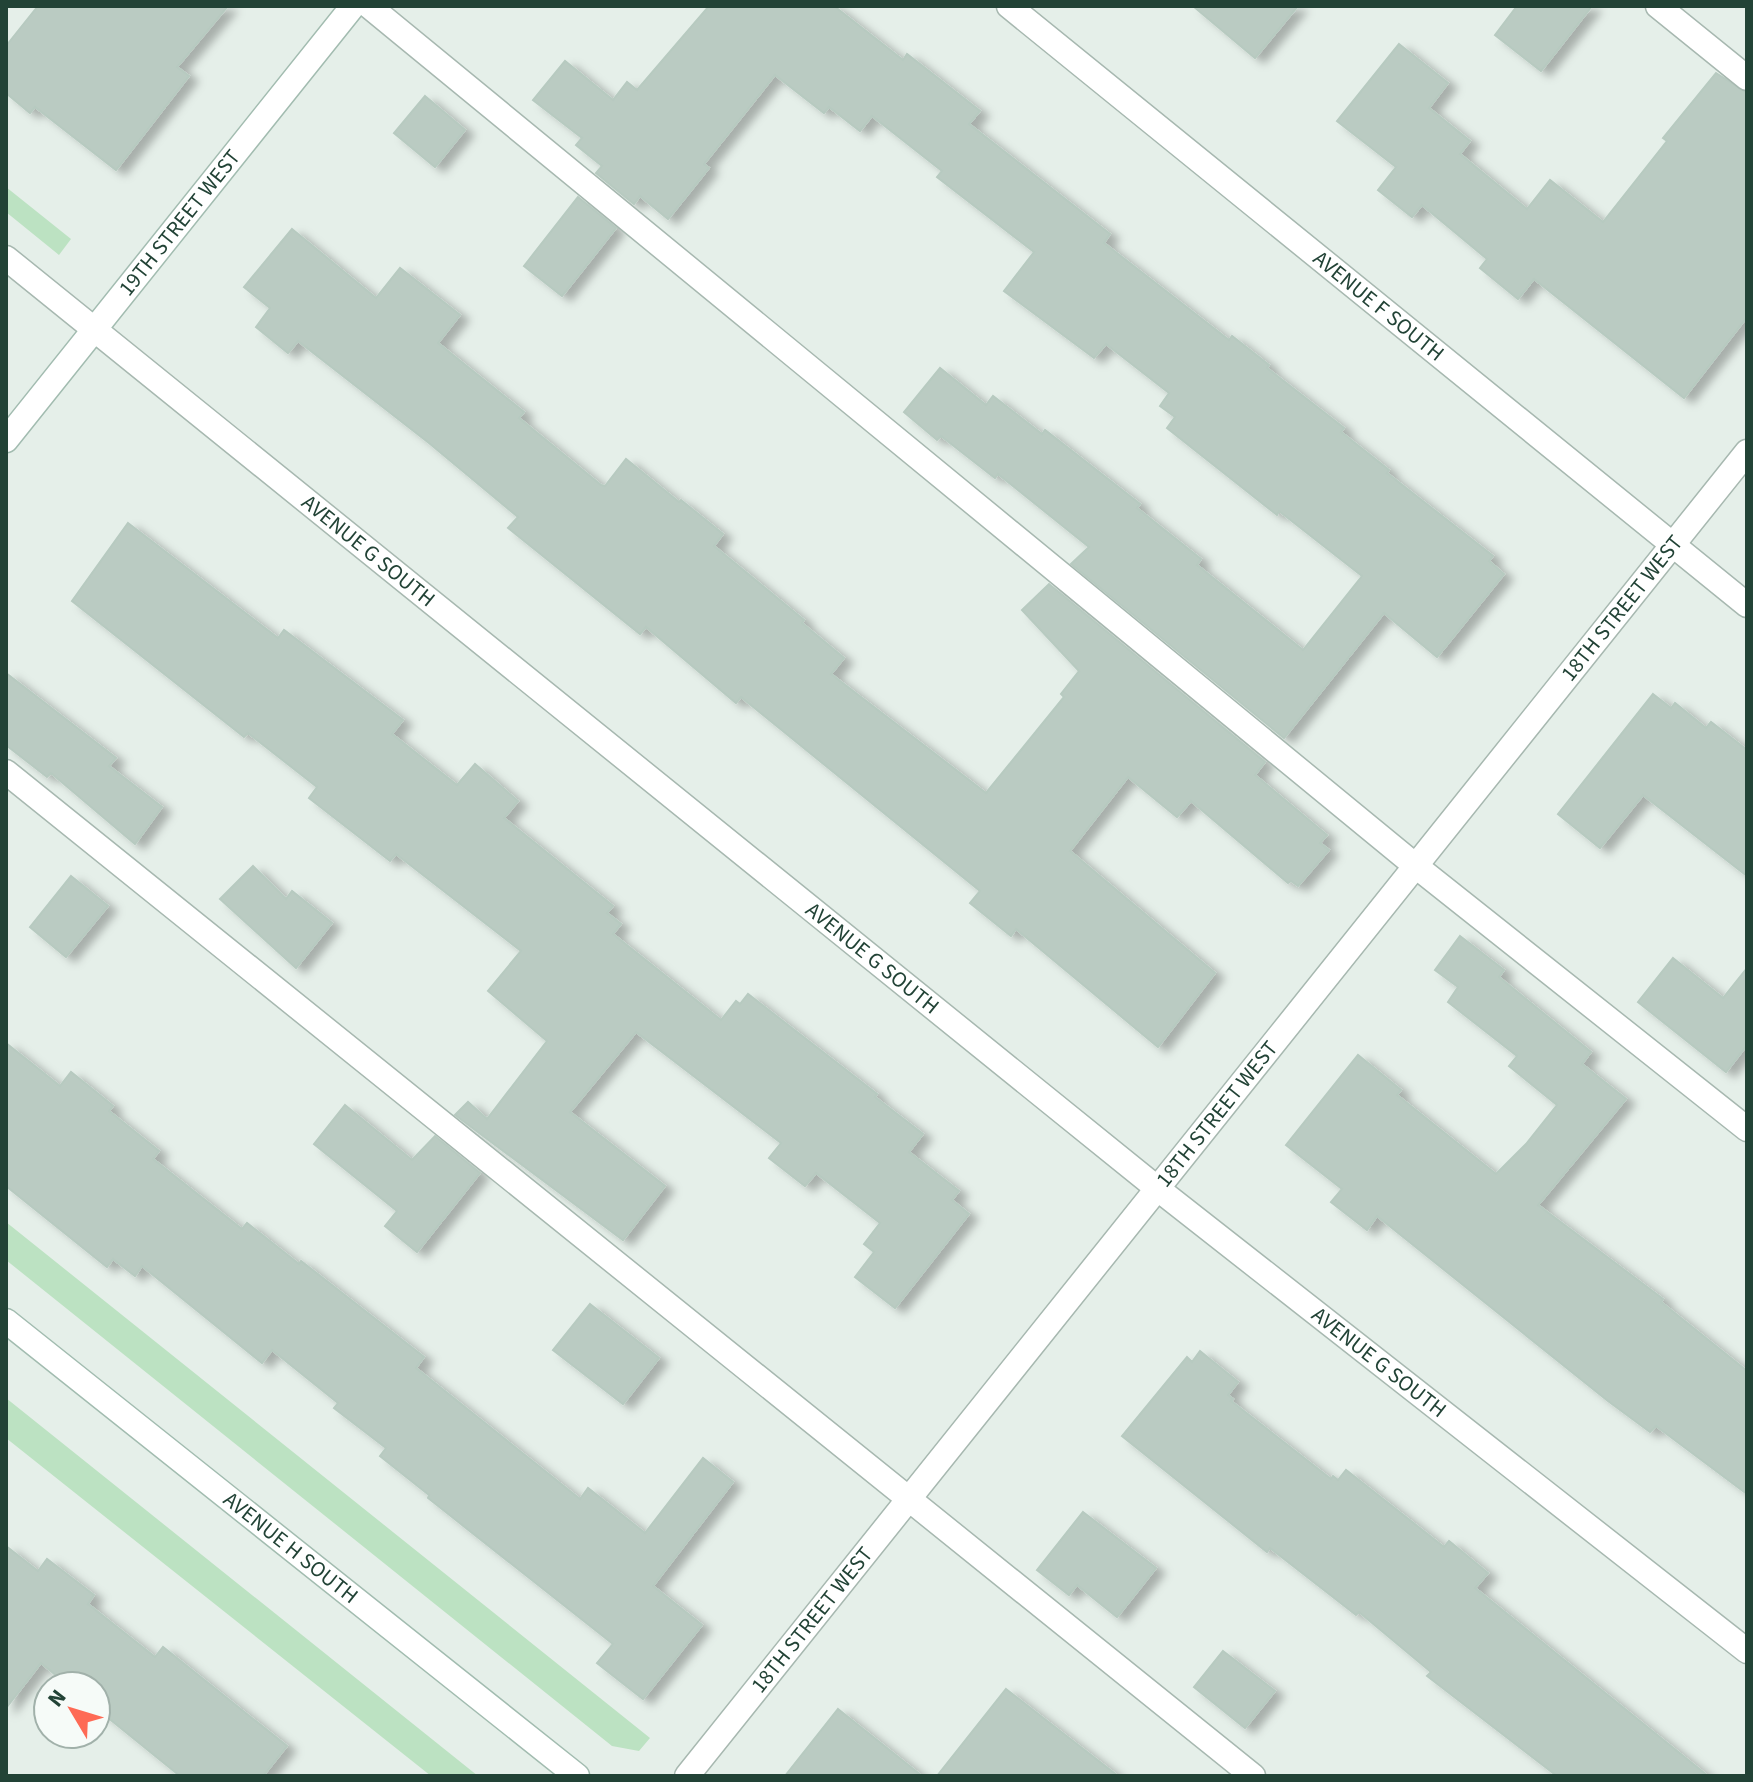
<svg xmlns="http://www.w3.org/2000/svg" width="1753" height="1782" font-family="'Source Sans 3',sans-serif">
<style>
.green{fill:#bce2c2}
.building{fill:#bacbc2;stroke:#b7cac0;stroke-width:2;filter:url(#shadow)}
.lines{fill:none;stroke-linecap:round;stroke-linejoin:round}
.lane-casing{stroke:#a7b8b0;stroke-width:27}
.street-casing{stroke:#a7b8b0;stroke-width:27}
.secondary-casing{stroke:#a2bcb0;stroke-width:27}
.lane{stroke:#fff;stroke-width:24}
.street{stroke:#fff;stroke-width:24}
.secondary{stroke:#fff;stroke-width:24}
.labels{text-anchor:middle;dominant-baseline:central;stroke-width:8;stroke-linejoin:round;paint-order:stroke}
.street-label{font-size:22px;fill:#224336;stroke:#f6fbf8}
</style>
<defs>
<filter id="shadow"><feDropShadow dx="9" dy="5" stdDeviation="4" flood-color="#0004"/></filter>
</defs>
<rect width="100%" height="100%" fill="#e5efe9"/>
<path class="green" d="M6,187L71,239L59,255L6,212Z
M6,1222L650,1738L639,1751L612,1746L6,1260Z
M6,1398L478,1776H431L6,1438Z"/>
<path class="building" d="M38,6H228L177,67L189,76L116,170L35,107L30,113L6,93V46Z
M709,6H834L903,60L907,54L980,111L969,124L1110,234L1104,243L1229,340L1232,336L1269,365L1267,368L1344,428L1341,432L1389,470L1387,473L1493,556L1489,561L1504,574L1437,657L1384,613L1284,738L1071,564L1089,547L998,474L995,478L941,436L937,440L904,412L940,368L986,405L993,396L1042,434L1045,430L1140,504L1137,508L1201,559L1197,565L1303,650L1362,576L1279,511L1277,515L1167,428L1175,417L1160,406L1169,393L1106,344L1094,358L1004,291L1034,252L937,177L942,171L872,116L860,131L829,107L824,113L775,75L704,164L709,168L668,219L640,196L634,204L596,173L602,166L576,145L582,138L533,100L565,61L613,100L627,82L637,90Z
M1193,6H1298L1255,58Z
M1517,6H1592L1541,71L1495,35Z
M1399,44L1448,83L1429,108L1470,141L1460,154L1527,209L1550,180L1603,222L1667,141L1663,138L1716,73L1747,93V317L1684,398L1534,279L1518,299L1480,268L1487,259L1422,205L1412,217L1378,190L1396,167L1337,121Z
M425,96L465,130L435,167L394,133Z
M578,197L616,228L562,296L524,266Z
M292,229L376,298L400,268L460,315L438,343L524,412L519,418L601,485L605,486L626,459L679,502L681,500L723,534L714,546L804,620L802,623L844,658L831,674L986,793L1064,697L1061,694L1079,671L1022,610L1049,584L1265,762L1255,775L1327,835L1320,843L1329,850L1298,886L1291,881L1288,883L1191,801L1177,817L1128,777L1070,851L1215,973L1158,1047L1016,929L1011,936L970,903L980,891L741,697L736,703L646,627L640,634L508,528L518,517L429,443L298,341L288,353L256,327L270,308L244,287Z
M128,523L278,638L284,630L403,720L392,734L457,785L475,764L518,801L504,818L613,906L607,913L621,924L613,934L721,1020L736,1001L740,1004L748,994L877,1094L875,1097L923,1134L909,1152L959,1191L952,1200L969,1214L895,1308L855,1277L874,1252L864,1244L880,1223L816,1173L805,1186L769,1158L781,1143L636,1032L570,1112L665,1186L623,1240L455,1115L468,1102L487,1119L547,1041L488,991L521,951L396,854L390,861L309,798L317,787L248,733L244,737L72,601Z
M6,673L116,758L109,766L162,807L135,844L51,773L47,777L6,745Z
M1653,694L1671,708L1675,703L1706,728L1711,722L1747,750V876L1643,795L1600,848L1558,814Z
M253,866L286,899L292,891L332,923L296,968L220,899Z
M71,876L108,906L66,957L30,927Z
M1460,936L1504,970L1499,977L1591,1052L1582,1064L1626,1099L1538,1205L1663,1299L1661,1302L1747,1371V1494L1656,1426L1650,1432L1608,1401L1377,1216L1367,1230L1331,1202L1342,1189L1286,1145L1358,1055L1401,1090L1397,1095L1496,1174L1526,1144L1557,1105L1509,1066L1517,1056L1448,1002L1458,987L1435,970Z
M1673,958L1723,998L1747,968V1045L1726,1072L1638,1002Z
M6,1043L60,1086L71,1072L96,1092L113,1106L109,1111L159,1151L153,1159L242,1229L247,1223L299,1264L301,1261L424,1357L416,1368L580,1499L588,1488L645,1533L703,1458L733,1482L653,1586L702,1625L643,1699L597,1663L613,1644L428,1498L429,1495L380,1456L386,1448L334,1408L338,1403L272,1350L262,1363L142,1266L135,1276L113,1259L107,1267L6,1186Z
M345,1105L412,1160L435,1136L480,1173L417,1252L385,1226L397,1211L314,1144Z
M590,1304L659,1358L623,1404L553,1350Z
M1200,1351L1238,1382L1228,1395L1233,1399L1231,1401L1331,1479L1333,1476L1338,1480L1346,1470L1444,1547L1449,1541L1488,1573L1475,1588L1708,1776H1557L1427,1676L1431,1672L1359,1612L1356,1615L1270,1548L1267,1552L1122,1436L1187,1357L1192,1362Z
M1083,1512L1156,1568L1117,1617L1077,1585L1069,1595L1037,1570Z
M6,1546L38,1571L47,1559L94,1595L88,1604L155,1657L163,1647L287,1746L263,1776H180L96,1708V1686H69L41,1663L6,1708Z
M1223,1651L1275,1691L1245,1728L1194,1687Z
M1006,1689L1118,1776H937Z
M838,1709L922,1776H785Z"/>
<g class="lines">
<defs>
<path id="lane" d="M369,6L1417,867L1747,1129
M1658,6L1747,78
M6,772L1253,1776"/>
<g id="street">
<path id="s1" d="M1009,6L1747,605"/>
<path id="s2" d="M6,258L1158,1189L1747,1651"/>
<path id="s3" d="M687,1776L1747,452"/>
</g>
<g id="secondary">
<path id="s4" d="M6,440L353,6"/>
<path id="s5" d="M6,1321L577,1776"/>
</g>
</defs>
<use href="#lane" class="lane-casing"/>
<use href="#street" class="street-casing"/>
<use href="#secondary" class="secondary-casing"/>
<use href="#lane" class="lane"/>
<use href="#street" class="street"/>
<use href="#secondary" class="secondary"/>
</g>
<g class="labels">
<g class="street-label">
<text stroke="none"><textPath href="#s4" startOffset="278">19TH STREET WEST</textPath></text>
<text stroke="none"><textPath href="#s1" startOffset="476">AVENUE F SOUTH</textPath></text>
<text stroke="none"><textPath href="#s2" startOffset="466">AVENUE G SOUTH</textPath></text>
<text stroke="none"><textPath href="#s3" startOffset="1496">18TH STREET WEST</textPath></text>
<text stroke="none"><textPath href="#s2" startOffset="1114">AVENUE G SOUTH</textPath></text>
<text stroke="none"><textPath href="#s3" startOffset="848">18TH STREET WEST</textPath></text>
<text stroke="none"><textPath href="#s2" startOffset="1762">AVENUE G SOUTH</textPath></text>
<text stroke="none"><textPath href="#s5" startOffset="364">AVENUE H SOUTH</textPath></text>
<text stroke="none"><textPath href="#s3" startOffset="200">18TH STREET WEST</textPath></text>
</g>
</g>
<rect width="1753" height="1782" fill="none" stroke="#224336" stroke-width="16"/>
<g transform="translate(72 1710) rotate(308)"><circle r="38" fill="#f6fbf8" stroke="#a1b1aa" stroke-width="2"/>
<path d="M0-6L14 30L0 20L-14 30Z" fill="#fe6a55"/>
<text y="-12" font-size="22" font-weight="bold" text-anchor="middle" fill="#224336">N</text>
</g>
</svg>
